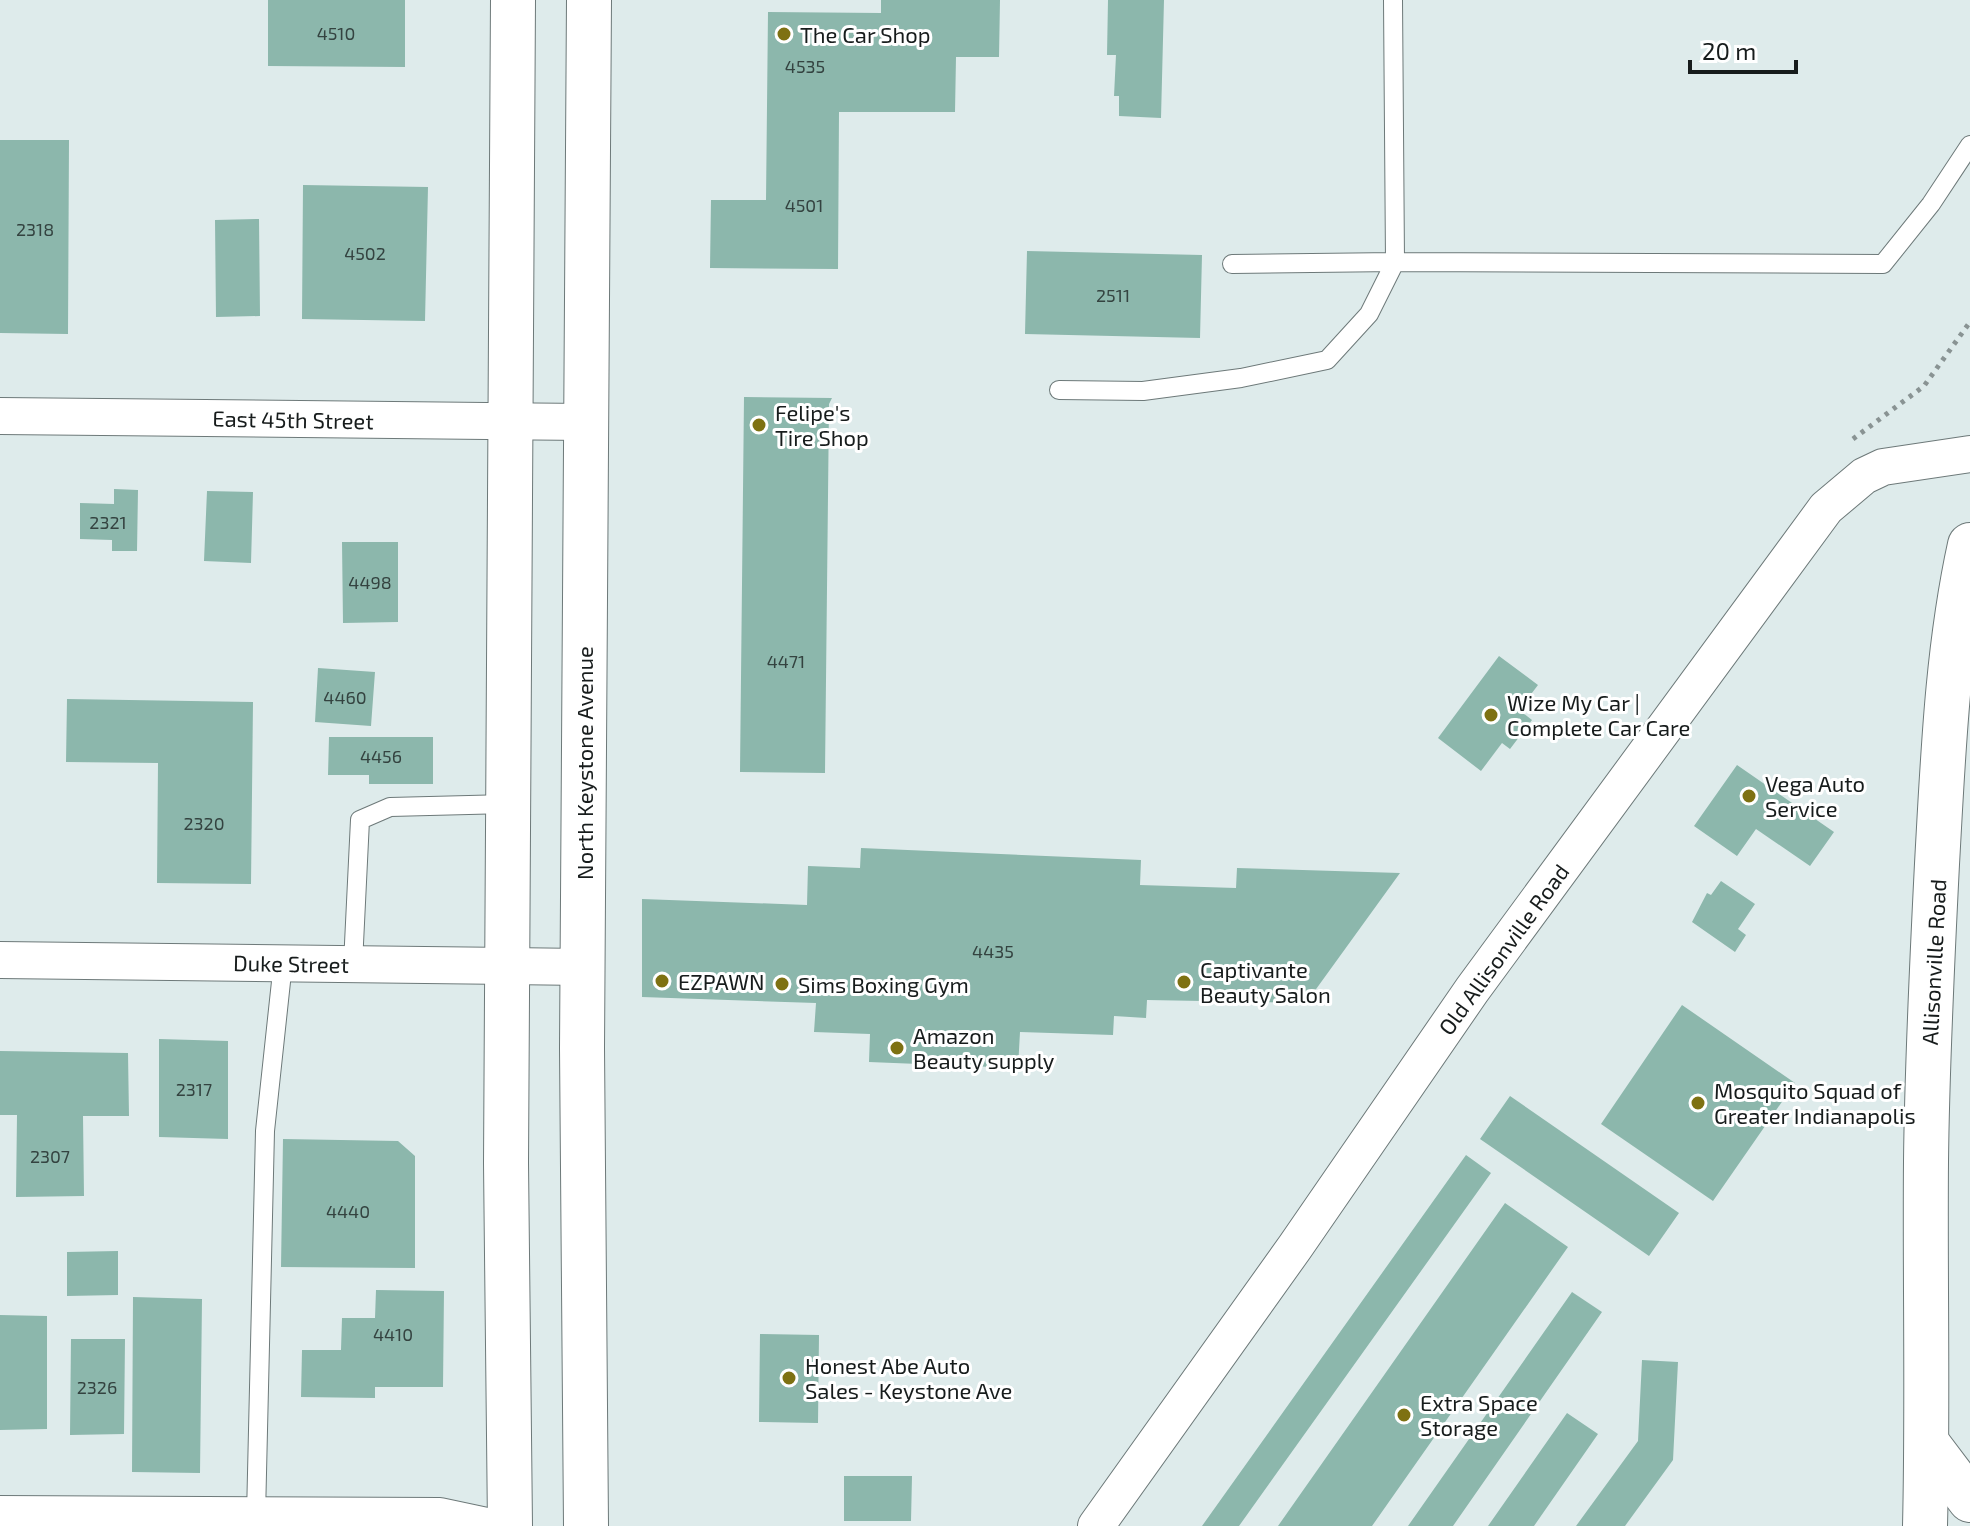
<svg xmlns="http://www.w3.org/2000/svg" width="1970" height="1526" font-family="'Exo 2',sans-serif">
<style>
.building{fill:#8cb7ac}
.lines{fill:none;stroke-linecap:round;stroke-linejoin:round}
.service-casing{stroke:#6d7979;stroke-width:20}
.minor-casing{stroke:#6d7979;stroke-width:38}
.secondary-casing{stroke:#6d7979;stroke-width:46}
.primary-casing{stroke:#6d7979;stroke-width:46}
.path{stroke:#899393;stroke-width:5;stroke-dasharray:4 6;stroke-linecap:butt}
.service{stroke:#fff;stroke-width:18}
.minor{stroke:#fff;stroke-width:36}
.secondary{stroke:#fff;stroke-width:44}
.primary{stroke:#fff;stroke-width:44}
.poi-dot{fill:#7e7112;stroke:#fff;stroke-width:3}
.labels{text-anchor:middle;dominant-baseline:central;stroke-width:6;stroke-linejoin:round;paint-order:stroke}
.number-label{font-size:18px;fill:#344340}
.poi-label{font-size:22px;fill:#171c1c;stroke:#fff;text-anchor:start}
.street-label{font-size:22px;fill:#171c1c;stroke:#fff}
</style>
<rect width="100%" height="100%" fill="#deebeb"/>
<path class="building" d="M268,0H405V67L268,66Z
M881,0H1000L999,57H956L955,112H839L838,269L710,268L711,200H766L768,12L881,13Z
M1108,0H1164L1161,118L1119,116V96H1114L1116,55H1107Z
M0,140H69L68,334L0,333Z
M303,185L428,187L425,321L302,319Z
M259,219L260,316L216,317L215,220Z
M1027,251L1202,255L1200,338L1025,334Z
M744,397L832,398L829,404L825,773L740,772Z
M114,489L138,490L137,551H112V540L80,539V503L114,504Z
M207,491L253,492L251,563L204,561Z
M342,542H398V622L343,623Z
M1499,656L1538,685L1519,710L1532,720L1510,749L1502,743L1481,771L1438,738Z
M318,668L375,672L371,726L315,722Z
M67,699L253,702L251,884L157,883L158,763L66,762Z
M329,737H433V784H369V775H328Z
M1737,765L1834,832L1810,866L1756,829L1737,856L1694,826Z
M861,848L1141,860L1140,885L1236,888L1237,868L1400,873L1306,1003L1147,1000L1146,1018L1114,1016L1113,1035L1020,1032L1018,1068L869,1062L870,1034L814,1032L816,1003L642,997V899L807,905L808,866L860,868Z
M1721,881L1755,904L1738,929L1746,935L1735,952L1692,922L1707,893L1711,895Z
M1682,1005L1795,1083L1713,1201L1601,1124Z
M159,1039L228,1041V1139L159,1137Z
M0,1051L128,1053L129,1116H83L84,1196L16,1197L17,1115H0Z
M1510,1096L1679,1213L1649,1256L1480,1139Z
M283,1139L398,1141L415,1156V1268L281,1267Z
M1466,1155L1491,1173L1239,1526H1202Z
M1505,1203L1568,1247L1372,1526H1278Z
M118,1251V1295L67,1296V1252Z
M376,1290L444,1291L443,1387H375V1398L301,1397L302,1350H341L342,1318H375Z
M1572,1292L1602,1312L1453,1526H1408Z
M133,1297L202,1299L200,1473L132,1472Z
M0,1315L47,1316V1429L0,1430Z
M760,1334L819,1335L818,1423L759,1422Z
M71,1339H125L124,1434L70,1435Z
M1642,1360L1678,1362L1673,1460L1625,1526H1576L1638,1441Z
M1567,1413L1598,1434L1534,1526H1488Z
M844,1476H912L911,1521H844Z"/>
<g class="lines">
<defs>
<path id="service" d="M1393,0L1395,262L1883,264L1931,204L1970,145
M1059,390L1143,391L1241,378L1327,360L1369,314L1395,262L1232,264
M353,964L360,820L390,807L508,804
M256,1516L265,1131L283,963"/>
<path id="minor" d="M0,416L586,422
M0,960L583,967
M0,1514L440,1516L487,1526
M1096,1526L1295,1247L1472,990L1826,508L1864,476L1883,467L1970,454"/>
<path id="secondary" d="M1925,1526C1928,1405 1925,1283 1926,1162C1927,1063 1932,963 1937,864C1943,757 1947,650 1970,545"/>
<path id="primary" d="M1927,1443L1970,1500
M510,1526L506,1163L513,0
M586,1526L582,1048L589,0"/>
</defs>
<use href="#service" class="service-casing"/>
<use href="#minor" class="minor-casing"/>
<use href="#secondary" class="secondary-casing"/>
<use href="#primary" class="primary-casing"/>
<path class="path" d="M1853,439L1924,386L1970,322"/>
<use href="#service" class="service"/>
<use href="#minor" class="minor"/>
<use href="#secondary" class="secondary"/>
<use href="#primary" class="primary"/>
</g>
<g class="poi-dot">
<circle cx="784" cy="34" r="8"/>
<circle cx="759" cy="425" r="8"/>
<circle cx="1491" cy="715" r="8"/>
<circle cx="1749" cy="796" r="8"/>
<circle cx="662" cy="981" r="8"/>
<circle cx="1184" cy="982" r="8"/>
<circle cx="782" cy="984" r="8"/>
<circle cx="897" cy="1048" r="8"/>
<circle cx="1698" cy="1103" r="8"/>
<circle cx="789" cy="1378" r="8"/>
<circle cx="1404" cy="1415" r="8"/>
</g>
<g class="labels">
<g class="number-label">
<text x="336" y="33">4510</text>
<text x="805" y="66">4535</text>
<text x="804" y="205">4501</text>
<text x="35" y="229">2318</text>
<text x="365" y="253">4502</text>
<text x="1113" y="295">2511</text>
<text x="108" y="522">2321</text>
<text x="370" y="582">4498</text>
<text x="786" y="661">4471</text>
<text x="345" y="697">4460</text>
<text x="381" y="756">4456</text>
<text x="204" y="823">2320</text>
<text x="993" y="951">4435</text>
<text x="194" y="1089">2317</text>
<text x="50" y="1156">2307</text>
<text x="348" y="1211">4440</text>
<text x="393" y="1334">4410</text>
<text x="97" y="1387">2326</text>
</g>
<g class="poi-label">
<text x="800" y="34">The Car Shop</text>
<text x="775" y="412">Felipe's<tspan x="775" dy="25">Tire Shop</tspan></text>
<text x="1507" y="702">Wize My Car |<tspan x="1507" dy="25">Complete Car Care</tspan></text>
<text x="1765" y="783">Vega Auto<tspan x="1765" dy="25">Service</tspan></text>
<text x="1200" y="969">Captivante<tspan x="1200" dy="25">Beauty Salon</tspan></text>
<text x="678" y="981">EZPAWN</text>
<text x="798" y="984">Sims Boxing Gym</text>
<text x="913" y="1035">Amazon<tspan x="913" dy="25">Beauty supply</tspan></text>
<text x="1714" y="1090">Mosquito Squad of<tspan x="1714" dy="25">Greater Indianapolis</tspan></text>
<text x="805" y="1365">Honest Abe Auto<tspan x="805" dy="25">Sales - Keystone Ave</tspan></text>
<text x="1420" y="1402">Extra Space<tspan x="1420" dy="25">Storage</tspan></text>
</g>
<g class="street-label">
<text transform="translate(293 419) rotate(1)">East 45th Street</text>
<text transform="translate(584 763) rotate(-90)">North Keystone Avenue</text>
<text transform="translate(1503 949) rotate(-54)">Old Allisonville Road</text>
<text transform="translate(1933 962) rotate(-87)">Allisonville Road</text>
<text transform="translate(291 963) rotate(1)">Duke Street</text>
</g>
</g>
<path d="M1690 60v12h106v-12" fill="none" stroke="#171c1c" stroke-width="4"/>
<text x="1702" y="60" font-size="24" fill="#171c1c" stroke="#ffffff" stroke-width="6" paint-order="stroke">20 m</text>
</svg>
